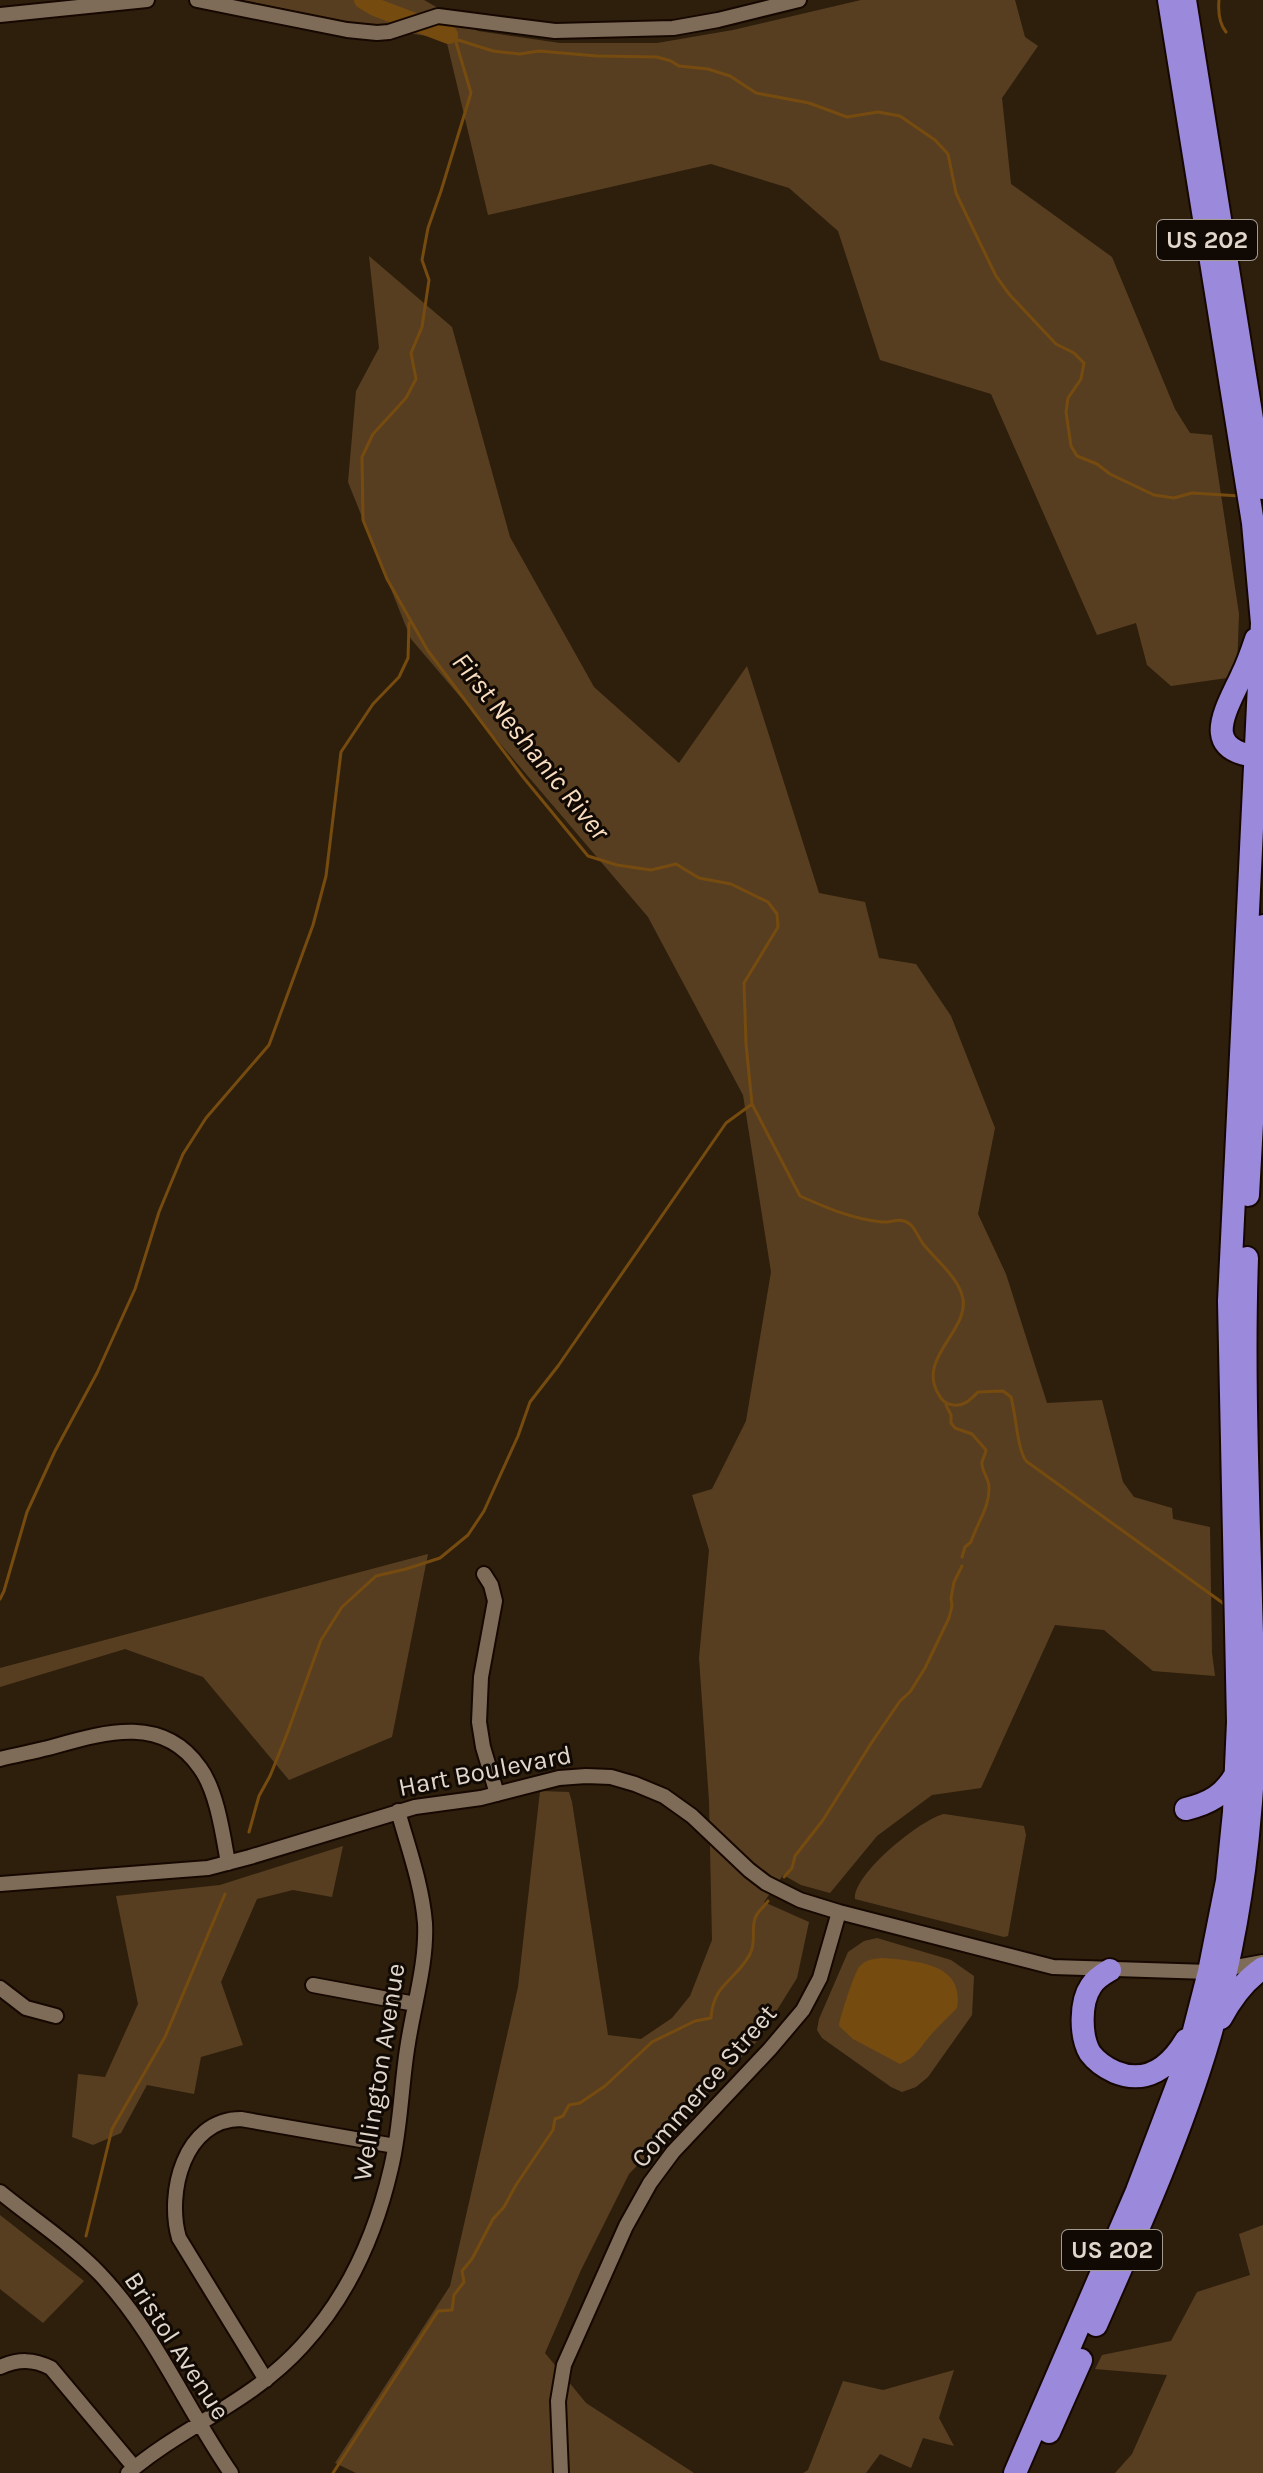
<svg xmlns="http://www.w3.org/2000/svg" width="1263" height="2473" font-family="Karla,sans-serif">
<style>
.green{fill:#583e21}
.water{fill:#764b0f}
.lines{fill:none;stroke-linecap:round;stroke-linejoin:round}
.stream{stroke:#764b0f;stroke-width:3}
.river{stroke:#764b0f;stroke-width:18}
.minor-casing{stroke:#160800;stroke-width:18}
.highway-casing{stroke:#160800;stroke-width:26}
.minor{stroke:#7e6c58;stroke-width:14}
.highway{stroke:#9b8adc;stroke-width:22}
.labels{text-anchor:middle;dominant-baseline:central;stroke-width:6;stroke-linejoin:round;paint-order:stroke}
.shield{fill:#110a04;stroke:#a39a91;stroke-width:2}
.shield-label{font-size:24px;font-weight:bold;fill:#e2d7cd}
.street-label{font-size:26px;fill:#e2d7cd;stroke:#110a04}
.water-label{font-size:28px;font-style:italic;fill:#f9ddc1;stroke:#110a04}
</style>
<rect width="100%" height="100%" fill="#2e1f0d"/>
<path class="green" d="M242,0H424L478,31L560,43H657L733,30L861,0H1015L1025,37L1038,46L1002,98L1011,184L1112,257L1175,409L1190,433L1212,435L1239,614L1237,667L1234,677L1171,686L1147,665L1136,623L1097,635L991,394L880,360L838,231L789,188L711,164L488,215L446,39L382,29Z
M369,256L452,327L510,537L594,687L679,763L747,666L819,893L865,902L879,958L916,964L951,1016L995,1128L978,1214L1006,1274L1047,1403L1102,1400L1123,1482L1134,1497L1172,1508L1173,1519L1210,1527L1212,1653L1215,1676L1153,1671L1104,1630L1055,1625L981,1788L932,1795L877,1836L830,1893L801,1885L783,1875L764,1902L809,1922L797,1978L759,2039L629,2174L581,2270L545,2353L586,2403L694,2473H356L335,2463L450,2286L518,1987L540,1791L569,1792L572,1802L608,2035L641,2039L672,2018L690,1996L712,1940L709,1801L699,1658L709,1550L692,1495L712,1489L746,1421L771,1272L743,1095L648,917L411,639L348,482L356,391L379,348Z
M428,1554L392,1737L289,1780L203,1677L125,1649L0,1687V1668Z
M944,1814L1024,1826L1026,1835L1008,1936L1004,1937L855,1899C853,1874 921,1819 944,1814Z
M343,1846L332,1897L293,1890L257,1899L221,1982L243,2045L201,2057L194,2094L147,2085L121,2133L93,2145L72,2137L78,2074L105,2077L138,2004L116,1896L220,1885Z
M877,1938L951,1960L974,1976L972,2015L928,2077L916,2087L902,2092L891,2087L822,2038L817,2030L819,2019L848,1952L864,1941Z
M0,2215L84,2281L43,2323L0,2289Z
M1263,2225V2473H1115L1132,2454L1167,2375L1095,2369L1102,2355L1171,2341L1197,2292L1250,2275L1239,2234Z
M954,2370L939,2418L954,2446L923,2438L911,2468L880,2454L866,2473H803L808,2470L843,2381L883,2390Z"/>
<path class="water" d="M883,1958C916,1961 965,1963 957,2008C948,2018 937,2027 929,2037C919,2049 915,2058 900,2064L853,2039L839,2026C839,2020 855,1970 860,1966C866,1959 874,1959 883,1958Z"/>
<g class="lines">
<path class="stream" d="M1219,0C1218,11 1219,23 1226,32
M449,35L455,39L471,93L441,191L428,228L422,260L429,280L422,327L411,353L416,379L406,398L373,434L362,457L363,520L387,579L428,651L523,777L588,856L617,865L651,870L676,864L699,878L731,884L768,902L777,914L778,927L744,983L746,1044L752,1104L800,1196C827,1208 852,1219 882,1222C892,1223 901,1216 911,1225C916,1230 919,1239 924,1245C937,1261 959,1278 963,1299C968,1332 916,1359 939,1395C942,1401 946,1404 953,1405C964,1407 971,1399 978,1392L1003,1391L1011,1397C1016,1415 1017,1448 1026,1461L1227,1606
M455,39L493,51L520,54L539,51L597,56L657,57L671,61L679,66L708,69L730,76L756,93L809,103L847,117L878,112L900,116L935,140L948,154L956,193L965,212L996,276L1009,294L1056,344L1074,353L1084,363L1081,379L1068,398L1066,412L1071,446L1077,456L1097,464L1110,474L1154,495L1174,498L1192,493L1240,496
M946,1405L951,1415V1423L955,1428L972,1434L986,1450C986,1454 983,1457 982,1462C981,1471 989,1478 989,1487C990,1507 976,1525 971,1542L965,1547L962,1557
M0,1599L4,1591L27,1512L55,1451L97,1373L135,1289L159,1212L183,1154L206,1118L269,1045L313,925L326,876L341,752L373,704L399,677L408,658L409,623
M249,1832L259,1796L270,1776L287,1734L321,1640L342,1607L376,1576L406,1569L440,1558L468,1535L484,1511L518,1436L530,1402L558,1366L726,1123L752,1104
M784,1877L792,1868L795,1856L823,1820L872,1742L900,1701L910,1692L925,1668L949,1618L952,1606L951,1598L954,1582L962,1566
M86,2236L112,2129L165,2037L225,1894
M333,2473L438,2311L452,2310L454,2295L464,2282L462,2271L472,2259L493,2219L504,2207L516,2185L553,2130L555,2119L563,2116L569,2105L580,2103L605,2086L652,2042L695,2021L711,2018C713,1983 736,1981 750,1954C757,1942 750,1927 756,1916C759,1910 765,1906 768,1901"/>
<path class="river" d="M363,0L375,7L449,35"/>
<defs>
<path id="minor" d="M197,0L347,30L377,33L389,32L438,16L555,31L673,28L718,20L799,0
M0,15L147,0
M484,1574L491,1585L495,1601L481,1677L479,1722L483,1747L497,1794
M0,1759C16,1755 32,1752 48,1748C102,1733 162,1713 200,1768C217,1791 223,1835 228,1863
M0,1884L208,1868L250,1857L415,1807L481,1798L559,1778L586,1776L611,1777L635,1784L664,1796L692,1816L749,1870L766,1883L800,1900L839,1912L1053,1967L1209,1972L1263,1962
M313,1985L415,2004
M0,1988L26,2008L56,2016
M0,2192C33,2219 70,2243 100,2274C155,2332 186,2408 231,2473
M0,2367C19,2359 33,2359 51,2368L134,2467
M266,2380L179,2238C166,2193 184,2119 241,2119L395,2146
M128,2473C184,2425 251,2403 303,2345C348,2296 376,2233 391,2168C401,2127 401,2084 408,2043C414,2004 427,1962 425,1923C422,1885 408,1847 398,1811
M561,2473L558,2401L564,2365L626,2226L650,2183L673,2152L770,2049L803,2010L820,1978L839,1912"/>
<path id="highway" d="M1185,0L1263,488
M1256,639C1252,651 1248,663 1242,675C1225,712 1198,752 1263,757
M1248,1195L1263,926
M1186,1809C1210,1803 1224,1795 1236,1774
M1110,1970C1103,1974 1095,1979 1091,1986C1080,2002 1080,2036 1090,2053C1096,2061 1106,2068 1115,2072C1146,2085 1170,2067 1186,2040
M1221,2018C1231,1999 1245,1980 1263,1968
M1096,2325C1137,2232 1180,2137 1209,2039C1230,1965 1244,1889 1250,1813C1257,1743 1253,1672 1251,1602C1248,1487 1243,1372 1247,1258
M1049,2432L1081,2360
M1015,2473L1137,2191L1180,2078L1189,2050L1209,1972L1227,1881L1234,1812L1238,1722L1229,1301L1262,623L1253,523L1169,0"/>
</defs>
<use href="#minor" class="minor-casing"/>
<use href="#highway" class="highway-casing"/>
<use href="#minor" class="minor"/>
<use href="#highway" class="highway"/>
</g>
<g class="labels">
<g class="shield">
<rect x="1157" y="220" width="100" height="40" rx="6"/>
<rect x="1062" y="2230" width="100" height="40" rx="6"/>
</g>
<g class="shield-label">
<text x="1207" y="240">US 202</text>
<text x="1112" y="2250">US 202</text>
</g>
<g class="street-label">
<text transform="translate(485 1771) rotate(-11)">Hart Boulevard</text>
<text transform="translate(379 2072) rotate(-81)">Wellington Avenue</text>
<text transform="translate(704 2086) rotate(-49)">Commerce Street</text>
<text transform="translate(177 2346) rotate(57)">Bristol Avenue</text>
</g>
<g class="water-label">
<text transform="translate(531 746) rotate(51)">First Neshanic River</text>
</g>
</g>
</svg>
